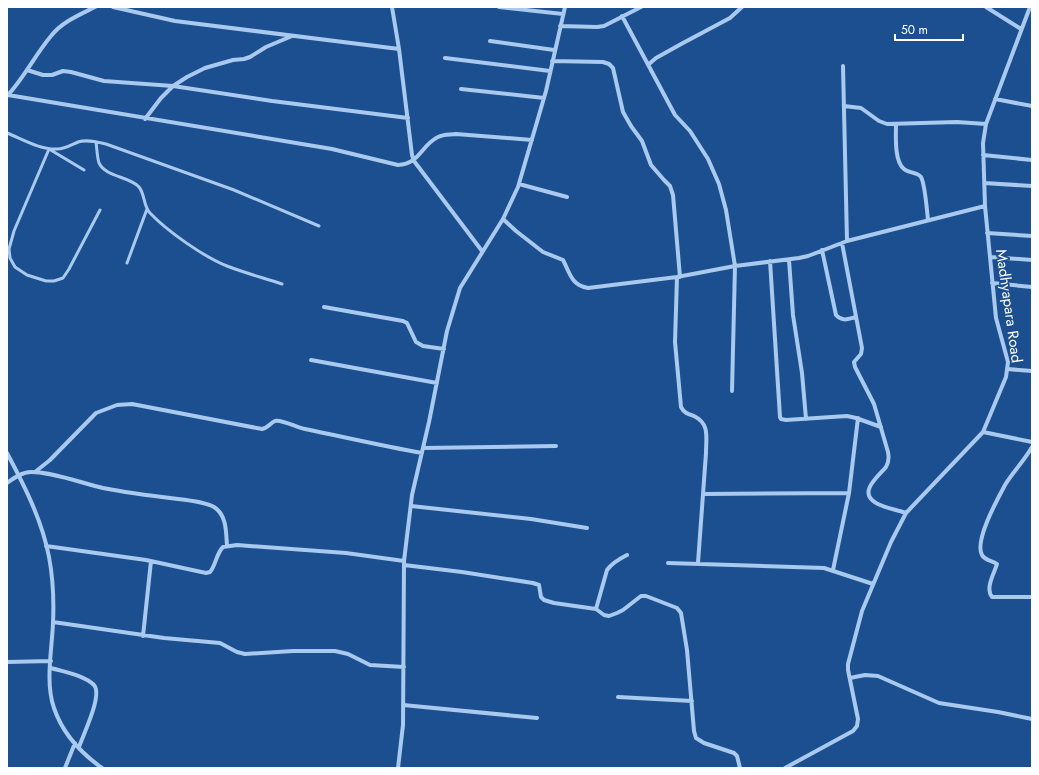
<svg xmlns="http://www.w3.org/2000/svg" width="1039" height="775" font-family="Jost,sans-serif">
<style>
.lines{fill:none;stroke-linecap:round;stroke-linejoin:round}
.lane{stroke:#a9c9ee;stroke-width:3}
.street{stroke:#a9c9ee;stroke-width:4}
.labels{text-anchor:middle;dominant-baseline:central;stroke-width:3.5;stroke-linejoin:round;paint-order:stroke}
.street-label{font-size:15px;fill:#fff;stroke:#1b4f8f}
</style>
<rect width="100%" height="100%" fill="#1b4f8f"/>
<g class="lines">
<path class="lane" d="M7,133C22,139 40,150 57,149C65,149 71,145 78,142C87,139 97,142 106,144L234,190L319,226
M96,142C97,149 97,157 99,163C106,177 127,176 138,186C145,192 143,206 150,213C167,231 204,257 227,266C245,273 264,278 282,284
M84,170L49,149L14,231L9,249L10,258L15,267L27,275L46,281H54L63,278L69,269L100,210
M127,263L147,209"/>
<path class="street" d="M113,7L175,21L399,49
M392,7L399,49L412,155L414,161L482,251
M499,7L563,14
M986,7L1021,29
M622,16L675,115L690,131L708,159L719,184L726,210L735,266L732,391
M560,26L597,27L604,26L641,7
M490,41L554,50
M445,58L550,71
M552,61L603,62L609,64L613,68L623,112L631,126L642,141L651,165L664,180L670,186L673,195L680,277
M649,64L656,58L683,43L730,18L742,7
M843,66L847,241
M27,70L43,75H52L63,71L71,72L104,81L173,86L272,101L408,118
M461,89L544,98
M8,95L332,149L398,165C420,164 421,145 438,137C444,134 450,135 456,134L532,140
M7,96C24,78 35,55 51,36C62,22 79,15 95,7
M995,99L1032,106
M844,106L861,108L879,121L887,124L957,122L986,124
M145,119L161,98L173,86L187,77L205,68L233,60L244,59L250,57L266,47L292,36
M896,124C896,136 894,161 904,169C908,173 917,172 921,177C925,184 927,211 928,220
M983,155L1032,160
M984,183L1032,186
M519,184L567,197
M503,219L516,231L543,252L563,260C570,273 571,285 588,288L677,277L735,266L799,258L808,256L847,241L985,206
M987,233L1032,236
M842,243L862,348L861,354L854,362L855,367L874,404L888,452C889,457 889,462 886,467C879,476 857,492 876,503C885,508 897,510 906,513
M822,250L836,315C842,322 848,319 856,317
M990,257L1032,260
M789,260L793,315L802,373L806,419
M770,261L780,417L781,419L786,420L847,416L856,418L881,427
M677,277L675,342L681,407C684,413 688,414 694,416C710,424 706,437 706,453L698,563
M992,283L1032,287
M324,307L403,321L407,323L416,342L423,346L444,349
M311,360L437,383
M1007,369L1032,371
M983,432L1032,442
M1032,447C1024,461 1013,472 1005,485C998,498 974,541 982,555C985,561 992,560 997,564C994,574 985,588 992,597H1032
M423,448L556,446
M7,453C24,485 42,520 49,557C53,578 54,601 53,623C52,649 45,683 54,708C62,732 81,753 102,768
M35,472L50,460L96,413L117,405L132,404L262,429C268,428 270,423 275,421C281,419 298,428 305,429C344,437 383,446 422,453
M7,483C14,478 22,472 31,472C53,472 81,483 103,488C128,493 153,496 178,499C187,500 207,503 214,507C227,515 226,533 227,546
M703,494L849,493
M411,506L531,519L587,528
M46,546L146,560L206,573L210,572C216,565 216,554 223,547L237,545L346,553L404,561
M668,563L824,568L873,584
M404,565L462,572L533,583L539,585L541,597L544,600L554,603L596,609L604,615L609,616L617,613L623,610L641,596H646L677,608L681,613L687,650L694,731L696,738L704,743L734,753L737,756L740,768
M833,570L849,493L858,418
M596,609L607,570C612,563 619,559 627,555
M53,622L164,638L220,643L237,652L245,654L293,651H335L348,654L370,665L404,667
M143,636L151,561
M7,662L51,661
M51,668C64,672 84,675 94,685C103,695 83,735 79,747
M850,678L865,675L878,676L939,703L998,712L1032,719
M618,697L692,701
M403,705L537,718
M65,768L75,743
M398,768L403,725L404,561L412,495L429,422L447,331L460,288L503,219L518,187L546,91L565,7
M785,768L853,731L857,726L858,719L848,670V664L862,611L891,542L906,513L983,432L1006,377L1008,362L996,318L985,206L983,143L986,124L1030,7"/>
</g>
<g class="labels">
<g class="street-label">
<text transform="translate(1009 306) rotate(82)">Madhyapara Road</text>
</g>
</g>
<rect width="1039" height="775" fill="none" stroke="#ffffff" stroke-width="16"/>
<path d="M895 34v6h68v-6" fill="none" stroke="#ffffff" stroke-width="2"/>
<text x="901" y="34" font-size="12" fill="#ffffff" stroke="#1b4f8f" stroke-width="3" paint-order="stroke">50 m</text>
</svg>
